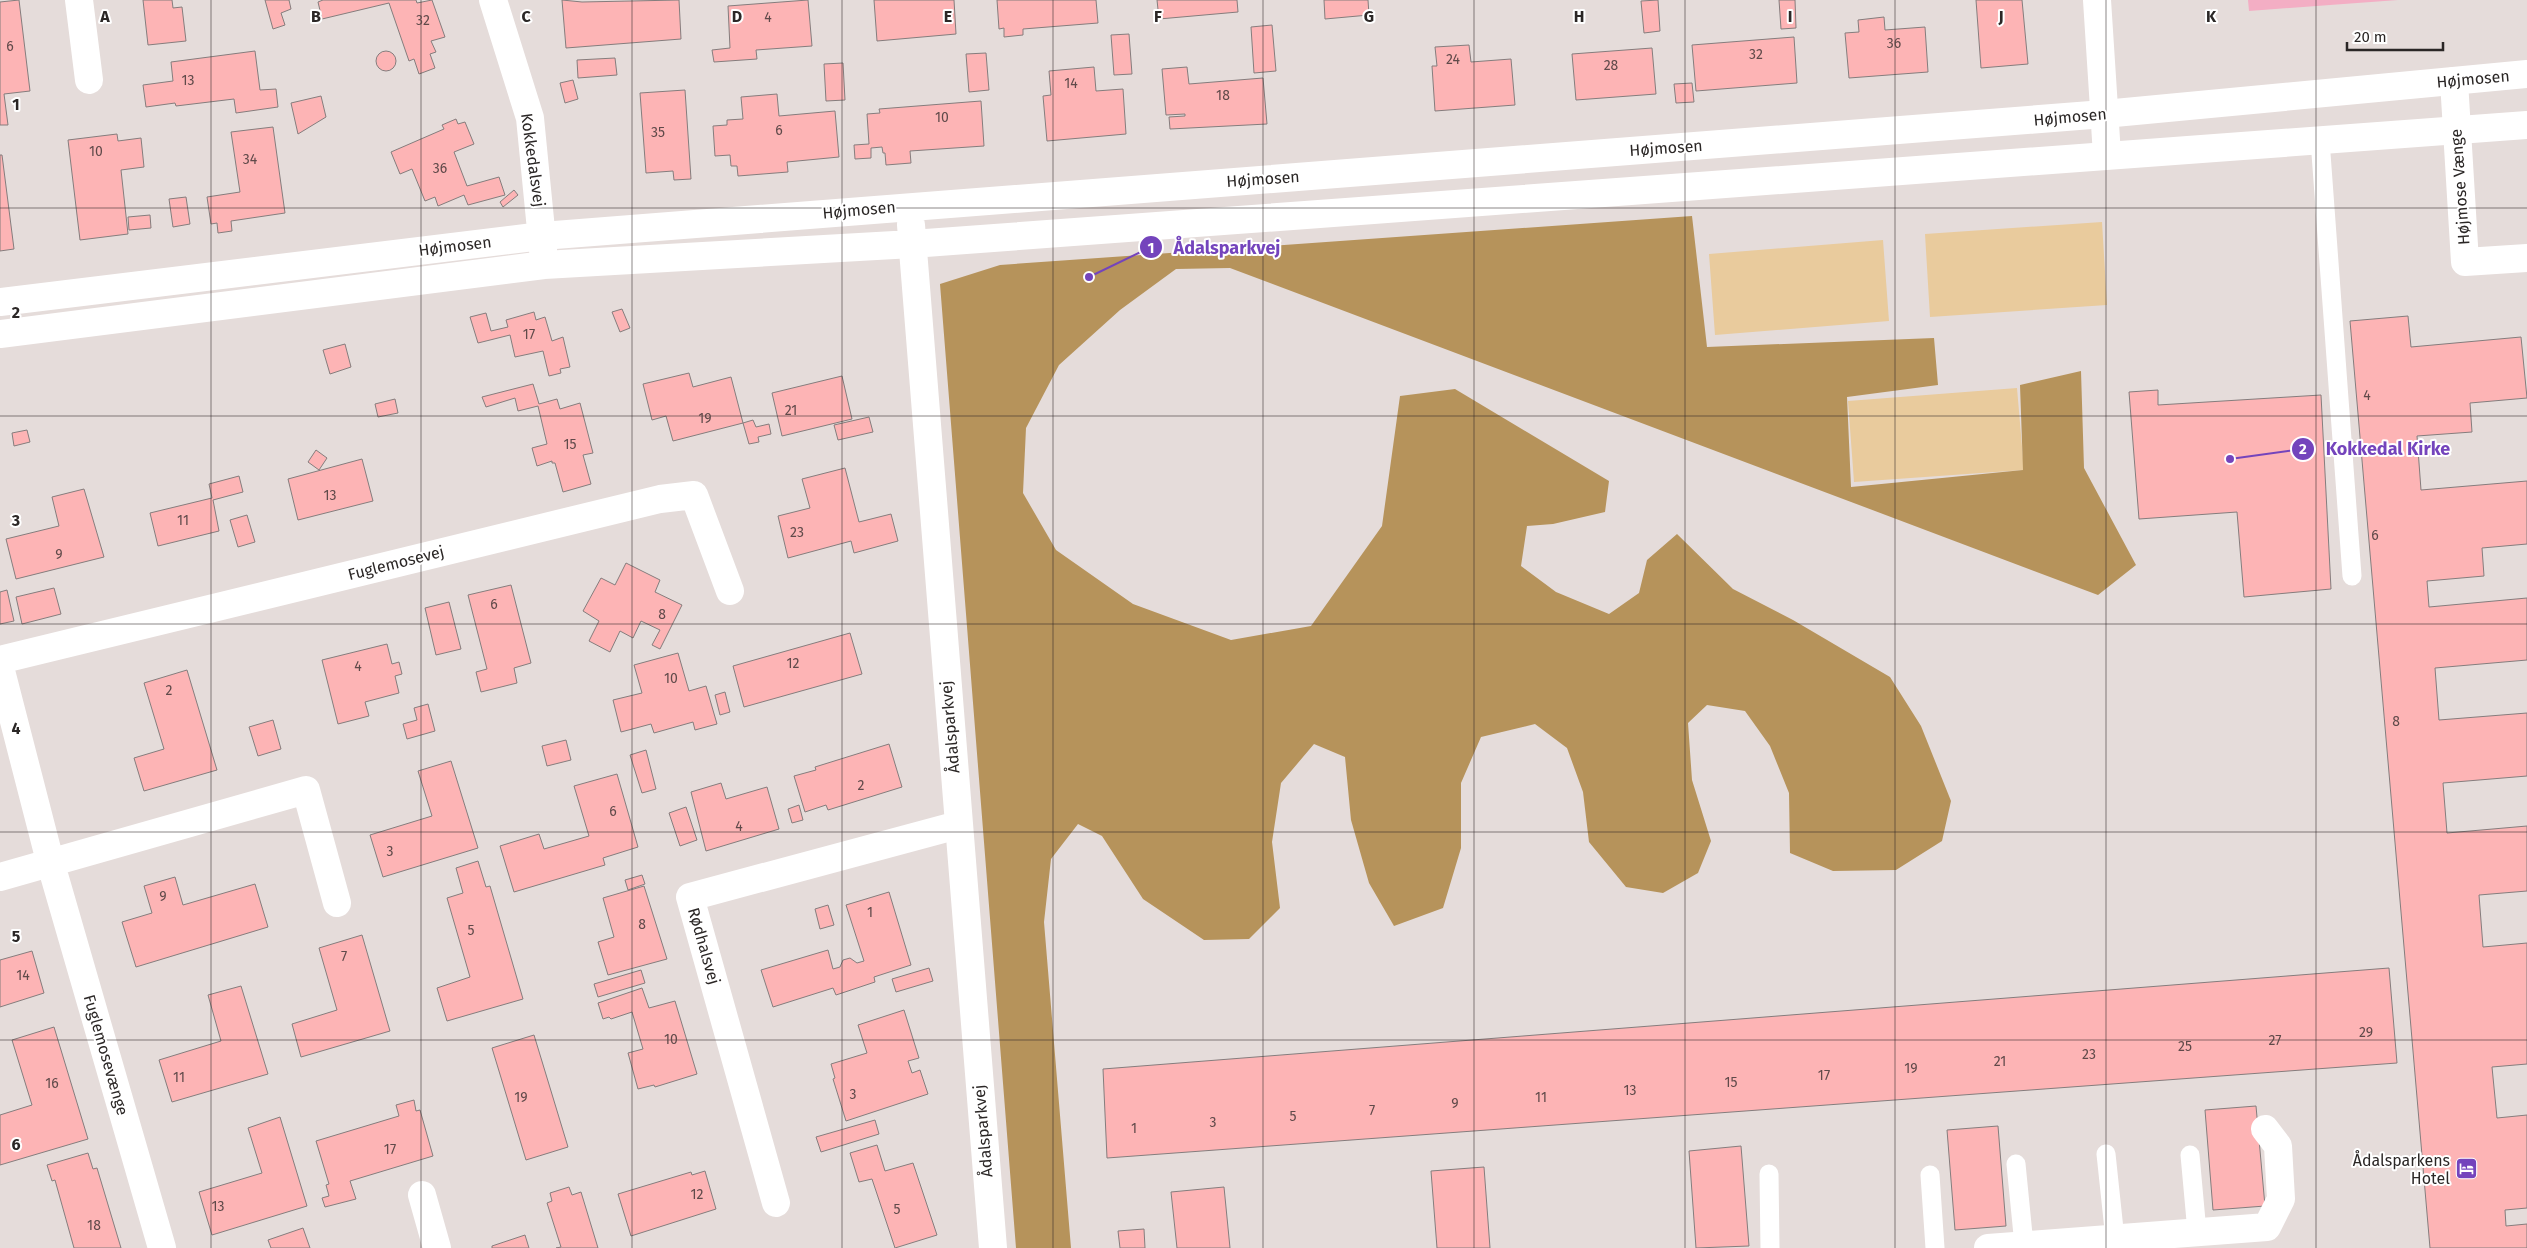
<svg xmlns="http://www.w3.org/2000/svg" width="2527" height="1248" font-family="'Fira Sans',sans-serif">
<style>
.green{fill:#e9cb9d}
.forest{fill:#b6935b}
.water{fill:#f3aec4}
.building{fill:#fdb4b5;stroke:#857d7d}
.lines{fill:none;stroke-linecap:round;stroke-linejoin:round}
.service{stroke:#fff;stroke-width:19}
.minor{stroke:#fff;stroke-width:28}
.tertiary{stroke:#fff;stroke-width:28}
.grid{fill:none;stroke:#2b2726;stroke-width:1;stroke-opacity:0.55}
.labels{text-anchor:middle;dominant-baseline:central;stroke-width:4;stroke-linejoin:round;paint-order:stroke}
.number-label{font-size:14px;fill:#604a4a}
.street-label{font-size:16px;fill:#2b2726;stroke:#fff}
.poi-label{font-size:16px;fill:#2b2726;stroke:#fff;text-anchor:end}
.grid-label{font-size:16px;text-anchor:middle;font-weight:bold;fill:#2b2726;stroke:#fff;stroke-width:4;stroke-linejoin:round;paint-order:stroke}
.leader{fill:none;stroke:#7444bc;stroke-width:2}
.callout-dot{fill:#7444bc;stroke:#fff;stroke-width:2}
.mark-label{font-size:15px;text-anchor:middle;font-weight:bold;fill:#fff}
.callout-label{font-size:18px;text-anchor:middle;font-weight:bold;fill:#7444bc;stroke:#fff;stroke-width:4;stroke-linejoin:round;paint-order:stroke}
</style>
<rect width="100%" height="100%" fill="#e5dcda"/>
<path class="green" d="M2102,222L2107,305L1930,317L1925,234Z
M1883,240L1889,321L1715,335L1709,254Z
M2017,388L2024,470L1854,482L1848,401Z"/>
<path class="forest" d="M1692,216L1707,347L1934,338L1938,385L1847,397L1851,487L2023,470L2020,385L2081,371L2084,468L2136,565L2098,595L1230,268L1176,269L1120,310L1059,365L1026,428L1023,493L1056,550L1133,604L1231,640L1311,626L1382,526L1400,396L1455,389L1609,481L1605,512L1553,524L1527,526L1521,566L1556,592L1609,614L1639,593L1647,560L1677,534L1733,589L1793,620L1890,677L1921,726L1951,801L1942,841L1896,870L1833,871L1790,853L1789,793L1770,746L1745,711L1707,705L1688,723L1692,780L1711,841L1698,873L1663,893L1626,887L1589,842L1583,792L1567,748L1535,724L1481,737L1461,783V848L1443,908L1394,926L1369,883L1351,820L1345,757L1314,744L1281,783L1272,842L1280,908L1249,939L1204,940L1143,899L1102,836L1078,824L1051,859L1044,922L1071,1248H1016L940,284L1000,265Z"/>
<path class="water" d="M2248,0H2398L2249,11Z"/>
<path class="building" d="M19,0L30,91L4,94L8,125H0V2Z
M143,0H172L173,8L182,7L186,41L148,45Z
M265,0H289L291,9L281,13L285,25L273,29Z
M323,0H416L417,3L432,0L445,37L431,41L436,52L430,54L435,68L419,74L414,59L409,61L389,3L322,19L318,2Z
M562,0L582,2L679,0L681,39L566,48Z
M808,0L812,46L756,50L757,59L714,62L712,50L730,48L728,6Z
M874,0H954L956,34L877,41Z
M997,0H1096L1098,23L1023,29V35L1004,37V28L999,29Z
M1157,0H1237L1238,12L1159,19Z
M1324,0H1368L1369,15L1325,19Z
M1658,0L1660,31L1644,33L1641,1Z
M1779,0H1795L1796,28L1781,29Z
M1976,0H2022L2028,64L1981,68Z
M1884,17L1885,30L1925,27L1928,72L1849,78L1845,33L1859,32L1858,20Z
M1272,25L1276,71L1254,73L1251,27Z
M1129,34L1132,74L1114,75L1111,35Z
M1794,37L1797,83L1696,91L1692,45Z
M1469,45L1471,62L1511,59L1515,105L1435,111L1432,66H1437L1435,47Z
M1652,48L1656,94L1576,100L1572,54Z
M376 61a10 10 0 1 1 20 0a10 10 0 1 1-20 0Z
M255,51L260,90L276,89L278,107L236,113L234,99L176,106L175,103L146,107L143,85L173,81L171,62Z
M986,53L989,90L969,92L966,54Z
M615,58L617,75L578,78L577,60Z
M843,63L845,100L826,101L824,64Z
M1094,67L1096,91L1123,89L1126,134L1047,141L1043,96L1051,95L1049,71Z
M1187,67L1189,84L1263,78L1267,124L1170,129L1169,117L1185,116V114L1166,115L1162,69Z
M573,80L578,99L565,103L560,83Z
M1692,83L1694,102L1676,103L1674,84Z
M685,90L691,179L674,180L673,171L646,173L640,93Z
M777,94L779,116L835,111L839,157L787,162L788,172L738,176L737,166H731L730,155L715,156L713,126L727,125V120L743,119L741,97Z
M321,96L326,117L298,134L291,103Z
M981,101L984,146L910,151L911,163L886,165L885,153H883L882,147L871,148V158L855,159L854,145L869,144L867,114L880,113L879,109Z
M456,119L458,124L465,122L474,144L454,152L467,186L499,177L505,195L468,205L464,195L438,206L435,197L425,201L412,169L400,174L391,152L444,129L442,125Z
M273,127L285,213L231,221L232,231L218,233L217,223L211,224L207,197L240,192L231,132Z
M117,134L118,141L141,138L144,167L121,170L128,234L80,240L68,140Z
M0,155H2L14,249L0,251Z
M514,190L518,195L503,207L500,202Z
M186,197L190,224L173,227L169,199Z
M150,215L151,228L129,230L128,217Z
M622,309L630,328L620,332L612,312Z
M534,312L536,320L545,317L552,341L563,337L570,367L560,369L561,373L549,376L543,351L515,357L510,335L478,343L470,317L486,313L491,331L508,327L506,320Z
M2408,316L2411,347L2521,337L2527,398L2470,403L2472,432L2417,436L2421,490L2527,481V544L2482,548L2484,576L2427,581L2429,607L2527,598V660L2435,668L2439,720L2527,713V776L2443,783L2447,833L2527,826V891L2479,895L2483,947L2527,943V1064L2492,1067L2497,1118L2527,1115V1208L2505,1210L2506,1226L2527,1224V1248H2430L2350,321Z
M345,344L351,367L330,374L323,350Z
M689,373L693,387L731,377L743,423L673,441L666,416L652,420L643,384Z
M842,376L852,419L782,436L772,393Z
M533,384L539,404L557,399L560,409L580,403L593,453L583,455L591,484L563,492L555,463H552V461L537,466L532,448L547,444L538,406L518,411L515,398L486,407L482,397Z
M2158,390V405L2321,395L2331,589L2244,597L2237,512L2139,519L2129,392Z
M395,399L398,413L378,417L375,404Z
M869,417L873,432L838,440L834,425Z
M753,420L756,427L769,424L771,434L758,437L759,442L749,444L743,423Z
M27,430L30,442L14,446L12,433Z
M316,450L327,458L319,470L308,462Z
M362,459L373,501L298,520L288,479Z
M845,468L859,522L891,514L898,541L854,553L851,541L788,558L778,516L810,508L802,479Z
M239,476L243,492L213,500L219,531L158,546L150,513L212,498L209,484Z
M84,489L104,557L16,579L6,539L59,526L52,497Z
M247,515L255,542L238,547L230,520Z
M626,563L660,580L655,592L682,605L660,649L652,645L660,630L641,621L633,638L620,631L610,652L589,641L599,621L583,611L601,578L615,585Z
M511,585L531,663L514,668L517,683L481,692L476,672L487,669L468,595Z
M54,588L61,614L22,624L16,597Z
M7,590L14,621L0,624V592Z
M449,602L461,649L436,655L425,608Z
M850,633L862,674L744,707L733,666Z
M387,644L392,664L399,662L402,674L395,676L399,693L365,702L369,716L338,724L322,660Z
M678,653L689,691L706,686L717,724L695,730L693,722L654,733L651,724L621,732L613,700L642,693L634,665Z
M187,670L217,770L144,791L134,758L164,749L144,683Z
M725,692L730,712L720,715L715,695Z
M428,704L435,731L407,739L403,724L417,720L414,708Z
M273,720L281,749L258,756L249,727Z
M566,740L571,760L547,766L542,746Z
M889,744L902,787L828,810L826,805L805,812L794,776L816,770L815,767Z
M646,750L656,789L642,793L630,755Z
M451,761L478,848L383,877L370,835L432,816L418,771Z
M617,774L638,847L603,858L605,865L514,892L500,846L539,834L544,849L589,836L574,786Z
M721,783L726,799L767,787L779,829L706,851L691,792Z
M799,805L803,820L792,823L788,809Z
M686,807L697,840L680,846L669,813Z
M478,861L486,887L490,886L523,999L447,1021L437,988L470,977L447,898L463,893L456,868Z
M642,875L645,884L628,890L625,880Z
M175,877L183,905L255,884L268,927L136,967L122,922L152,913L144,886Z
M644,886L667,959L608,975L598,942L614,937L603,898Z
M889,892L911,965L874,977L875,982L836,995L833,988L773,1007L761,970L828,950L833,969L840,967L843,960L850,958L857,963L864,961L846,905Z
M828,905L834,925L820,929L815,909Z
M362,935L390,1031L301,1057L292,1024L337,1010L319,948Z
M32,951L44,993L0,1007V960Z
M929,968L933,981L896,992L892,979Z
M2389,968L2397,1063L1107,1158L1103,1069Z
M641,970L645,983L598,997L594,984Z
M241,986L268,1074L172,1102L159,1060L221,1041L208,995Z
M642,988L649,1008L675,1001L697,1074L655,1087L654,1085L638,1089L628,1053L643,1049L632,1012L611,1019L609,1017L603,1019L598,1003Z
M904,1010L919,1058L908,1061L912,1073L920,1070L928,1094L846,1121L833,1079L835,1078L831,1064L867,1053L858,1025Z
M54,1027L88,1139L0,1165V1115L32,1105L12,1040Z
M534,1035L568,1147L526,1160L492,1048Z
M414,1100L416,1111L420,1110L433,1156L350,1181L356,1199L325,1207L322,1198L329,1196L326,1185L329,1184L316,1141L399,1116L396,1105Z
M2256,1106L2265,1206L2213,1210L2205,1110Z
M280,1117L307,1206L212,1235L199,1192L262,1173L248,1128Z
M875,1120L879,1134L821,1152L816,1137Z
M1998,1126L2006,1226L1955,1230L1947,1130Z
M877,1145L885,1171L913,1163L937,1235L895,1248L872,1179L859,1182L850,1153Z
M1741,1146L1749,1246L1696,1248L1689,1151Z
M88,1153L93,1169L97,1168L121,1248H74L55,1180L52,1181L47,1165Z
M1484,1167L1490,1248H1437L1431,1171Z
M705,1171L716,1209L631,1236L618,1194L691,1172L692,1175Z
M569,1187L572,1195L581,1192L598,1248H556L561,1247L547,1203L552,1201L550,1193Z
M1224,1187L1230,1248H1177L1171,1192Z
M303,1228L310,1248H271L268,1240Z
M1144,1229L1145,1248H1120L1118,1231Z
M525,1235L529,1248H492V1246Z"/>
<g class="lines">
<path class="service" d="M2320,140L2352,576
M2106,1154L2115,1239
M2190,1155L2197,1232
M2016,1164L2024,1245
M1769,1174L1770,1248
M1930,1175L1935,1248"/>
<path class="minor" d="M79,0L89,80
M493,0L530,118L544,260
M2097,0L2107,155
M2454,81L2465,262L2527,258
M0,660L660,499L694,495L730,591
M0,667L50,861L162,1248
M0,877L306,790L337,903
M422,1195L437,1248
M776,1203L690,897L958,825
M1988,1248L2267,1227L2281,1199L2278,1146L2265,1129"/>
<path class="tertiary" d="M911,225L993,1248
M0,302L542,236L2104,114L2527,74
M0,334L544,265L912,244L2527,125"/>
</g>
<path class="grid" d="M211,0V1248M421,0V1248M632,0V1248M842,0V1248M1053,0V1248M1263,0V1248M1474,0V1248M1685,0V1248M1895,0V1248M2106,0V1248M2316,0V1248M0,208H2527M0,416H2527M0,624H2527M0,832H2527M0,1040H2527"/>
<defs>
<symbol id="hotel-square" viewBox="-11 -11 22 22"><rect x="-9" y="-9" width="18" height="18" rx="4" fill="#7444bc" stroke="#fff"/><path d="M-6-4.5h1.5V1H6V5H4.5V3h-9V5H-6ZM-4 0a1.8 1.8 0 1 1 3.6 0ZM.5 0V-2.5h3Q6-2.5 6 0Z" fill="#fff"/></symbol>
</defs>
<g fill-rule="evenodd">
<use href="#hotel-square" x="2454" y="1156" width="25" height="25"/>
</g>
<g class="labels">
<g class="number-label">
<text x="768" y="17">4</text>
<text x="423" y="20">32</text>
<text x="1894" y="43">36</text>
<text x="10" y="46">6</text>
<text x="1756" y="54">32</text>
<text x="1453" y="59">24</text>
<text x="1611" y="65">28</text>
<text x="188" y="80">13</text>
<text x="1071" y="83">14</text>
<text x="1223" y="95">18</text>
<text x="942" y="117">10</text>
<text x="779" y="130">6</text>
<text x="658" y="132">35</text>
<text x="96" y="151">10</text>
<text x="250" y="159">34</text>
<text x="440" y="168">36</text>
<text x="529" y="334">17</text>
<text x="2367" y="395">4</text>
<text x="791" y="410">21</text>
<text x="705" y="418">19</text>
<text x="570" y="444">15</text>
<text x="330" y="495">13</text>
<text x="183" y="520">11</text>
<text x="797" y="532">23</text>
<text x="2375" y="535">6</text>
<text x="59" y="554">9</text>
<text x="494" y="604">6</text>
<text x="662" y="614">8</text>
<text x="793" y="663">12</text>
<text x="358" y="666">4</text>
<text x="671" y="678">10</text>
<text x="169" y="690">2</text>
<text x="2396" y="721">8</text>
<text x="861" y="785">2</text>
<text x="613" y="811">6</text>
<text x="739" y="826">4</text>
<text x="390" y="851">3</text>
<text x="163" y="896">9</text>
<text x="870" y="912">1</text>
<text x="642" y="924">8</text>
<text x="471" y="930">5</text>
<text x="344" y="956">7</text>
<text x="23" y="975">14</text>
<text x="2366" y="1032">29</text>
<text x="671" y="1039">10</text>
<text x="2275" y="1040">27</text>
<text x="2185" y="1046">25</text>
<text x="2089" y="1054">23</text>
<text x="2000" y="1061">21</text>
<text x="1911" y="1068">19</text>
<text x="1824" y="1075">17</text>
<text x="179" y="1077">11</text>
<text x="1731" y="1082">15</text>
<text x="52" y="1083">16</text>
<text x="1630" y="1090">13</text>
<text x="853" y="1094">3</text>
<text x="521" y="1097">19</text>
<text x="1541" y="1097">11</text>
<text x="1455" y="1103">9</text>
<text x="1372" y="1110">7</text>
<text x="1293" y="1116">5</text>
<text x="1213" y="1122">3</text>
<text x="1134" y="1128">1</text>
<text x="390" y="1149">17</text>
<text x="697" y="1194">12</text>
<text x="218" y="1206">13</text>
<text x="897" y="1209">5</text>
<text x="94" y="1225">18</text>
</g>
<g class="street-label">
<text transform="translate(2473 79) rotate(-5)">Højmosen</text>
<text transform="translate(2070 117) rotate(-5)">Højmosen</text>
<text transform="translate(1666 148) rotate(-4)">Højmosen</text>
<text transform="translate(533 160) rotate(82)">Kokkedalsvej</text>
<text transform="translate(1263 179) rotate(-4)">Højmosen</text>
<text transform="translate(2460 187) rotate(-94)">Højmose Vænge</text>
<text transform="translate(859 210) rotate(-5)">Højmosen</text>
<text transform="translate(455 246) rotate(-7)">Højmosen</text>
<text transform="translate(396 563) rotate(-14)">Fuglemosevej</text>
<text transform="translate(950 727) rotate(-95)">Ådalsparkvej</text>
<text transform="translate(704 946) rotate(74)">Rødhalsvej</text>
<text transform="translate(106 1055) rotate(74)">Fuglemosevænge</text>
<text transform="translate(983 1131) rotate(-95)">Ådalsparkvej</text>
</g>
<g class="poi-label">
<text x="2450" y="1160">Ådalsparkens<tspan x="2450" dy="18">Hotel</tspan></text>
</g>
</g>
<g class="grid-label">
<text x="105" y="22">A</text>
<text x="316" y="22">B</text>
<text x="526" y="22">C</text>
<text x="737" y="22">D</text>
<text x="948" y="22">E</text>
<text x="1158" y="22">F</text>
<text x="1369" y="22">G</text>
<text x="1579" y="22">H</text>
<text x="1790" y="22">I</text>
<text x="2001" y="22">J</text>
<text x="2211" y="22">K</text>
<text x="16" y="110">1</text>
<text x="16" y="318">2</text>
<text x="16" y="526">3</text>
<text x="16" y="734">4</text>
<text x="16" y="942">5</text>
<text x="16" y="1150">6</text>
</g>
<path class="leader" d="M1089 277L1151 247M2230 459L2303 449"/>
<g class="callout-dot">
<circle cx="1089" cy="277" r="5"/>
<circle cx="2230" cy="459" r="5"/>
<circle cx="1151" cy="247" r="12"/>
<circle cx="2303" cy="449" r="12"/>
</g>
<g class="mark-label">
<text x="1151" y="253">1</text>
<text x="2303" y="454">2</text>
</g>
<g class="callout-label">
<text x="1227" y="254">Ådalsparkvej</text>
<text x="2388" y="455">Kokkedal Kirke</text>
</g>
<path d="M2347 42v8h96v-8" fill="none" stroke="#2b2726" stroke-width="2.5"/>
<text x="2354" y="42" font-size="15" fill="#2b2726" stroke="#ffffff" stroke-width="4" paint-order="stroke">20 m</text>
</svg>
